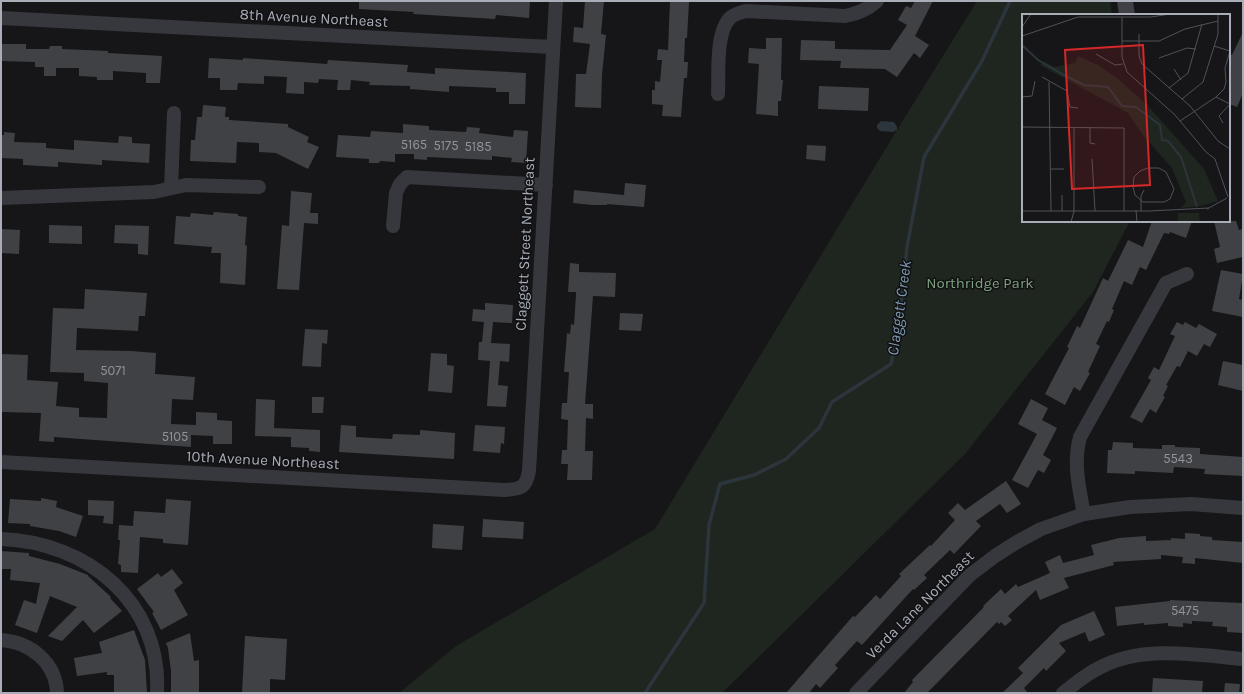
<svg xmlns="http://www.w3.org/2000/svg" width="1244" height="694" font-family="Karla,sans-serif">
<style>
.green{fill:#1e261f}
.water{fill:#2c353c}
.lines{fill:none;stroke-linecap:round;stroke-linejoin:round}
.stream{stroke:#2c353c;stroke-width:3.5}
.building{fill:#404145}
.minor{stroke:#37383d;stroke-width:14}
.labels{text-anchor:middle;dominant-baseline:central;stroke-width:3;stroke-linejoin:round;paint-order:stroke}
.number-label{font-size:13px;fill:#8e929b}
.street-label{font-size:15px;fill:#a8adb8;stroke:#111113}
.park-label{font-size:15px;fill:#7fa381;stroke:#111113}
.water-label{font-size:16px;font-style:italic;fill:#7f9bb3;stroke:#111113}
.inset-river{fill:none;stroke:#2c353c;stroke-width:2}
.inset-road{fill:none;stroke:#505258;stroke-width:1}
.view{fill:#d62828;fill-opacity:0.15;stroke:#d62828;stroke-width:2}
.inset-edge{fill:none;stroke:#a8adb8;stroke-width:2}
</style>
<rect width="100%" height="100%" fill="#161618"/>
<path class="green" d="M977,1H1110L1112,15H1023V221H1130L1093,292L965,454L722,693H399L456,646L655,529L897,130Z"/>
<path class="water" d="M881,121L894,122L897,127V130L893,132L880,131L877,128V125Z"/>
<g class="lines">
<path class="stream" d="M645,693L704,603L709,525L720,484L754,475L786,459L819,428L832,402L891,364L899,323L907,247L924,157L982,61L1010,1"/>
</g>
<path class="building" d="M359,1H530L529,18L496,15L495,19L413,14L414,12L359,9Z
M585,1H604L601,34L606,35L602,75L601,108L575,107L576,74H586L590,44L573,42L574,27L583,28Z
M670,1L689,2L687,38H685L684,62H688L687,78H684L681,117L662,116L663,105L652,104V90H655V81L660,82L662,60H657L658,49L668,50Z
M915,1H933L915,36L929,45L920,58L914,53L897,77L885,69L840,68L841,61L800,60L801,40L835,41V49L890,50L907,25L898,20L906,6L911,8Z
M1117,1H1133L1135,15H1119Z
M1243,32V93L1237,107L1229,104V54L1232,55Z
M766,38H782L781,80H783L781,101H778V116L756,114L759,64L748,63L749,48L766,49Z
M1,44H26V49H49L50,46H62V49L108,51V53L162,56L160,83H146V73L113,71V80H97V77L79,76V68H56V76H44V67H35V62L1,61Z
M209,58L243,60V58L327,64L328,60L408,65L407,72L435,74V68L526,73L525,104H509V92H496V88L449,86V92L410,89V86L369,85L370,82L351,80L350,90H337L338,80L319,79L318,83L304,82V94L286,93L287,77L264,76V84L238,83L237,90H220V78H208Z
M819,86L869,88L868,111L818,109Z
M203,105L226,107L225,117H229V120L288,124V127L309,137L307,142L319,147L308,169L276,153L259,152V143L237,142L236,163L190,161L191,140H195L197,117H202Z
M403,124L429,126V130L466,132L467,127L480,128L479,133L513,137L514,130L528,131L526,163L511,162L512,158L492,156V160L427,157V160L414,159V154H395V162L380,161L379,163H369V159L336,157L338,135L370,137L371,131L403,133Z
M4,132L15,133L14,142L46,143V148L74,150V140L118,143L119,136L132,137V143L150,144L149,163L102,160V165L58,162V167L23,165V159L1,158V135H4Z
M807,145L826,146L825,161L806,159Z
M625,183L646,185L644,207L607,204V205H592L573,203L574,190L624,195Z
M291,191L312,193L310,213H318V224L304,223L299,290L277,289L282,225L289,226Z
M214,212L238,214V216L247,217L245,245L247,246L245,285L220,283L221,253H211L212,247L174,244L176,216L190,217L191,213L213,215Z
M1152,221H1192L1186,238L1170,232L1169,234L1164,233L1146,270L1140,267L1132,285L1124,281L1112,309L1114,310L1109,322L1107,321L1096,344L1100,346L1088,372L1090,373L1080,391L1074,387L1065,405L1045,394L1069,348L1067,347L1077,326L1080,328L1103,278L1108,281L1128,240L1143,247Z
M1214,221H1236L1239,230L1243,229V257L1217,263L1214,249L1220,247Z
M49,225L82,226V244L49,243Z
M115,225L149,226L148,255L138,254V244L114,243Z
M1,229L20,230L19,254L1,253Z
M570,263L579,264V272L616,273L615,297L593,296L585,404H593V419L586,418L585,451H593L592,480H567L568,464H561L562,450H567L568,420L561,419L562,403H567L569,372H564L567,333L570,334L571,324L574,325L576,295V292H568Z
M1221,270L1243,274L1239,299L1243,300V317L1212,311Z
M85,289L147,293L145,316H139L138,331L77,328L76,350L131,351L156,353L155,374L195,377L193,400L172,399L171,424L196,425V412L217,413V420L232,421V444H213V436L191,435V447L54,437V442L39,441L41,413L1,412V354L28,355L27,380L58,382L56,406L79,408V417L107,418L108,383L84,381V373L50,372L53,308L84,309Z
M485,303L513,305L512,323L493,322L491,343L510,344L509,362L500,361L498,385L508,386L506,407L487,406L490,361L478,360L479,342H482L484,322L472,321L473,309L485,310Z
M620,313L643,314L641,331L619,330Z
M1177,322L1183,325L1185,322L1196,328L1199,324L1217,334L1210,347L1204,344L1197,356L1188,351L1180,367L1177,366L1166,385L1168,386L1163,396L1165,397L1156,413L1150,409L1142,423L1130,417L1151,380L1148,378L1154,367L1159,370L1175,336L1170,334Z
M305,329L328,330L327,344L322,343L321,367L302,366Z
M431,353L447,354V365L454,366L452,393L428,391Z
M1223,361L1243,365V391L1218,385Z
M312,397H324L323,413H312Z
M256,399L275,400L274,428L320,430V452L309,451V448L291,447V437L255,436Z
M1031,399L1048,408L1042,420L1057,428L1043,455L1051,460L1044,473L1038,470L1028,488L1012,480L1037,434L1018,424Z
M341,425L356,426V437L392,439L393,434L420,435V430L455,433L454,459L339,452Z
M475,425L505,427L504,444L501,443L500,453L473,451Z
M1113,442L1133,443V448L1162,449V445H1175V447L1200,448V454L1243,457V476L1204,474L1205,469L1174,467L1173,473L1135,471V474L1107,473L1108,450H1112Z
M1006,481L1021,504L1007,513L1000,504L976,521L981,526L954,554L950,550L924,575L927,578L914,590L913,589L862,645L857,641L835,665L838,668L820,688L816,684L809,693H786L853,616L855,617L876,595L880,599L901,576L899,574L930,545L931,546L955,520L948,513L958,503L965,510Z
M41,498L57,501L56,507L83,516L76,537L59,531L30,526V524L8,523L10,499L41,501Z
M166,499L191,501L188,545L163,543V539L140,537L138,573L121,572V565L118,564L120,540H118L119,525L133,526L134,511L165,513Z
M88,500L114,501L113,524L103,523L104,516L88,515Z
M483,519L524,522L523,539L482,537Z
M433,524L464,526L462,550L432,548Z
M1185,533L1200,534V536L1212,537V540L1243,542V563L1195,558V564L1182,563L1183,557L1161,555V559L1113,562L1114,565L1064,578L1069,588L1040,600L1036,590L1008,616L1012,620L1005,626L1001,622L999,624L997,622L927,693H904L913,682L912,680L984,607L983,606L1001,589L1005,594L1016,584L1018,587L1050,573L1045,562L1060,555L1063,563L1094,555L1091,545L1119,538L1146,536V541L1171,540V538L1185,539Z
M1,551L29,553V556L60,564L88,575V576L111,597L110,598L122,611L94,633L83,620L62,641L48,636L77,607L50,596L37,633L15,625L24,600L36,604L40,583L10,580L11,569H1Z
M172,569L183,583L174,590L188,615L161,630L152,613L154,612L137,589L158,573L161,577Z
M1170,600L1243,603V633L1227,632V627L1212,626L1213,622L1192,621V624L1183,623V627L1168,626V623L1144,625V623L1117,626L1115,607L1170,601Z
M1094,611L1105,635L1089,642L1085,632L1059,643L1066,651L1046,671L1044,668L1024,688L1028,693H1002L1023,673L1018,668L1061,625Z
M134,630L145,660L147,693H114V675H107V672L77,676L74,658L102,653L99,642Z
M190,633L194,661L199,660V693H171V671L168,648L166,643Z
M245,636L287,639L285,680L270,679V693H242Z
M1153,678L1203,681L1202,693H1152Z
M1225,683L1240,684L1239,693H1224Z"/>
<g class="lines">
<path class="minor" d="M1,18L553,47
M718,94C719,74 715,31 731,17C735,14 742,12 746,11L845,16C858,13 867,10 877,1
M171,188L174,113
M1,198L154,192L186,185L259,187
M393,226L396,193L400,184L407,177L546,185
M1,462L505,490C521,489 526,488 529,471L556,1
M1084,514C1079,488 1073,463 1080,437L1166,283L1187,274
M1,539C87,542 162,602 157,693
M1,640C31,642 56,663 57,693
M856,693L970,575L995,556L1017,542L1041,529L1084,514L1130,507L1191,504L1243,508
M1063,693C1075,684 1087,673 1101,667C1144,645 1197,655 1243,659"/>
</g>
<g class="labels">
<g class="number-label">
<text x="414" y="144">5165</text>
<text x="446" y="145">5175</text>
<text x="478" y="146">5185</text>
<text x="113" y="370">5071</text>
<text x="175" y="436">5105</text>
<text x="1178" y="458">5543</text>
<text x="1185" y="610">5475</text>
</g>
<g class="street-label">
<text transform="translate(314 18) rotate(3)">8th Avenue Northeast</text>
<text transform="translate(525 244) rotate(-87)">Claggett Street Northeast</text>
<text transform="translate(263 460) rotate(3)">10th Avenue Northeast</text>
<text transform="translate(920 605) rotate(-45)">Verda Lane Northeast</text>
</g>
<g class="park-label">
<text x="980" y="283">Northridge Park</text>
</g>
<g class="water-label">
<text transform="translate(899 308) rotate(-82)">Claggett Creek</text>
</g>
</g>
<g transform="translate(1022 14)">
<rect width="208" height="208" fill="#161618"/>
<path d="M56,42L76,51L95,64L127,93L182,155L196,187L179,192L159,194L164,188L150,154L120,120L106,99L18,51L23,48L32,53L53,49ZM156,199H177L178,208H156Z" fill="#1e261f"/>
<path class="inset-river" d="M0,31L16,46L42,61L62,71L86,73L100,92L114,93L138,111L140,126L146,127L159,143L175,193"/>
<path class="inset-road" d="M100,3V43L105,58L153,101L184,138L193,145L206,183M0,13L9,0M117,20V42L120,50L168,92L196,127L208,135M0,22L56,3H129L148,0M100,27H137L163,15L196,7M192,32L208,37M74,40L93,51L101,50M137,44L165,34L174,35M152,55L159,66M20,63L45,77L48,93L56,94M27,68L29,197M147,74L166,59L180,10M0,83L10,82L13,67M194,83L208,90M160,85L181,68L196,20V0M158,107L194,83L202,75L204,68L203,54L208,37M201,109L197,102L208,90M0,113L102,114V197M68,113V129L73,130M0,138V158M70,145L73,197M126,154H137L144,158L152,175L148,185L142,188H121L113,181L111,173L112,163L118,157ZM29,155H42M40,181V197M185,195L205,184M114,196L115,208M0,197H127L187,194M119,197V182L122,176M49,208L52,197V113"/>
<path class="view" d="M121,31L128,171L50,175L43,36Z"/>
<rect width="208" height="208" class="inset-edge"/>
</g>
<rect width="1244" height="694" fill="none" stroke="#a8adb8" stroke-width="4"/>
</svg>
